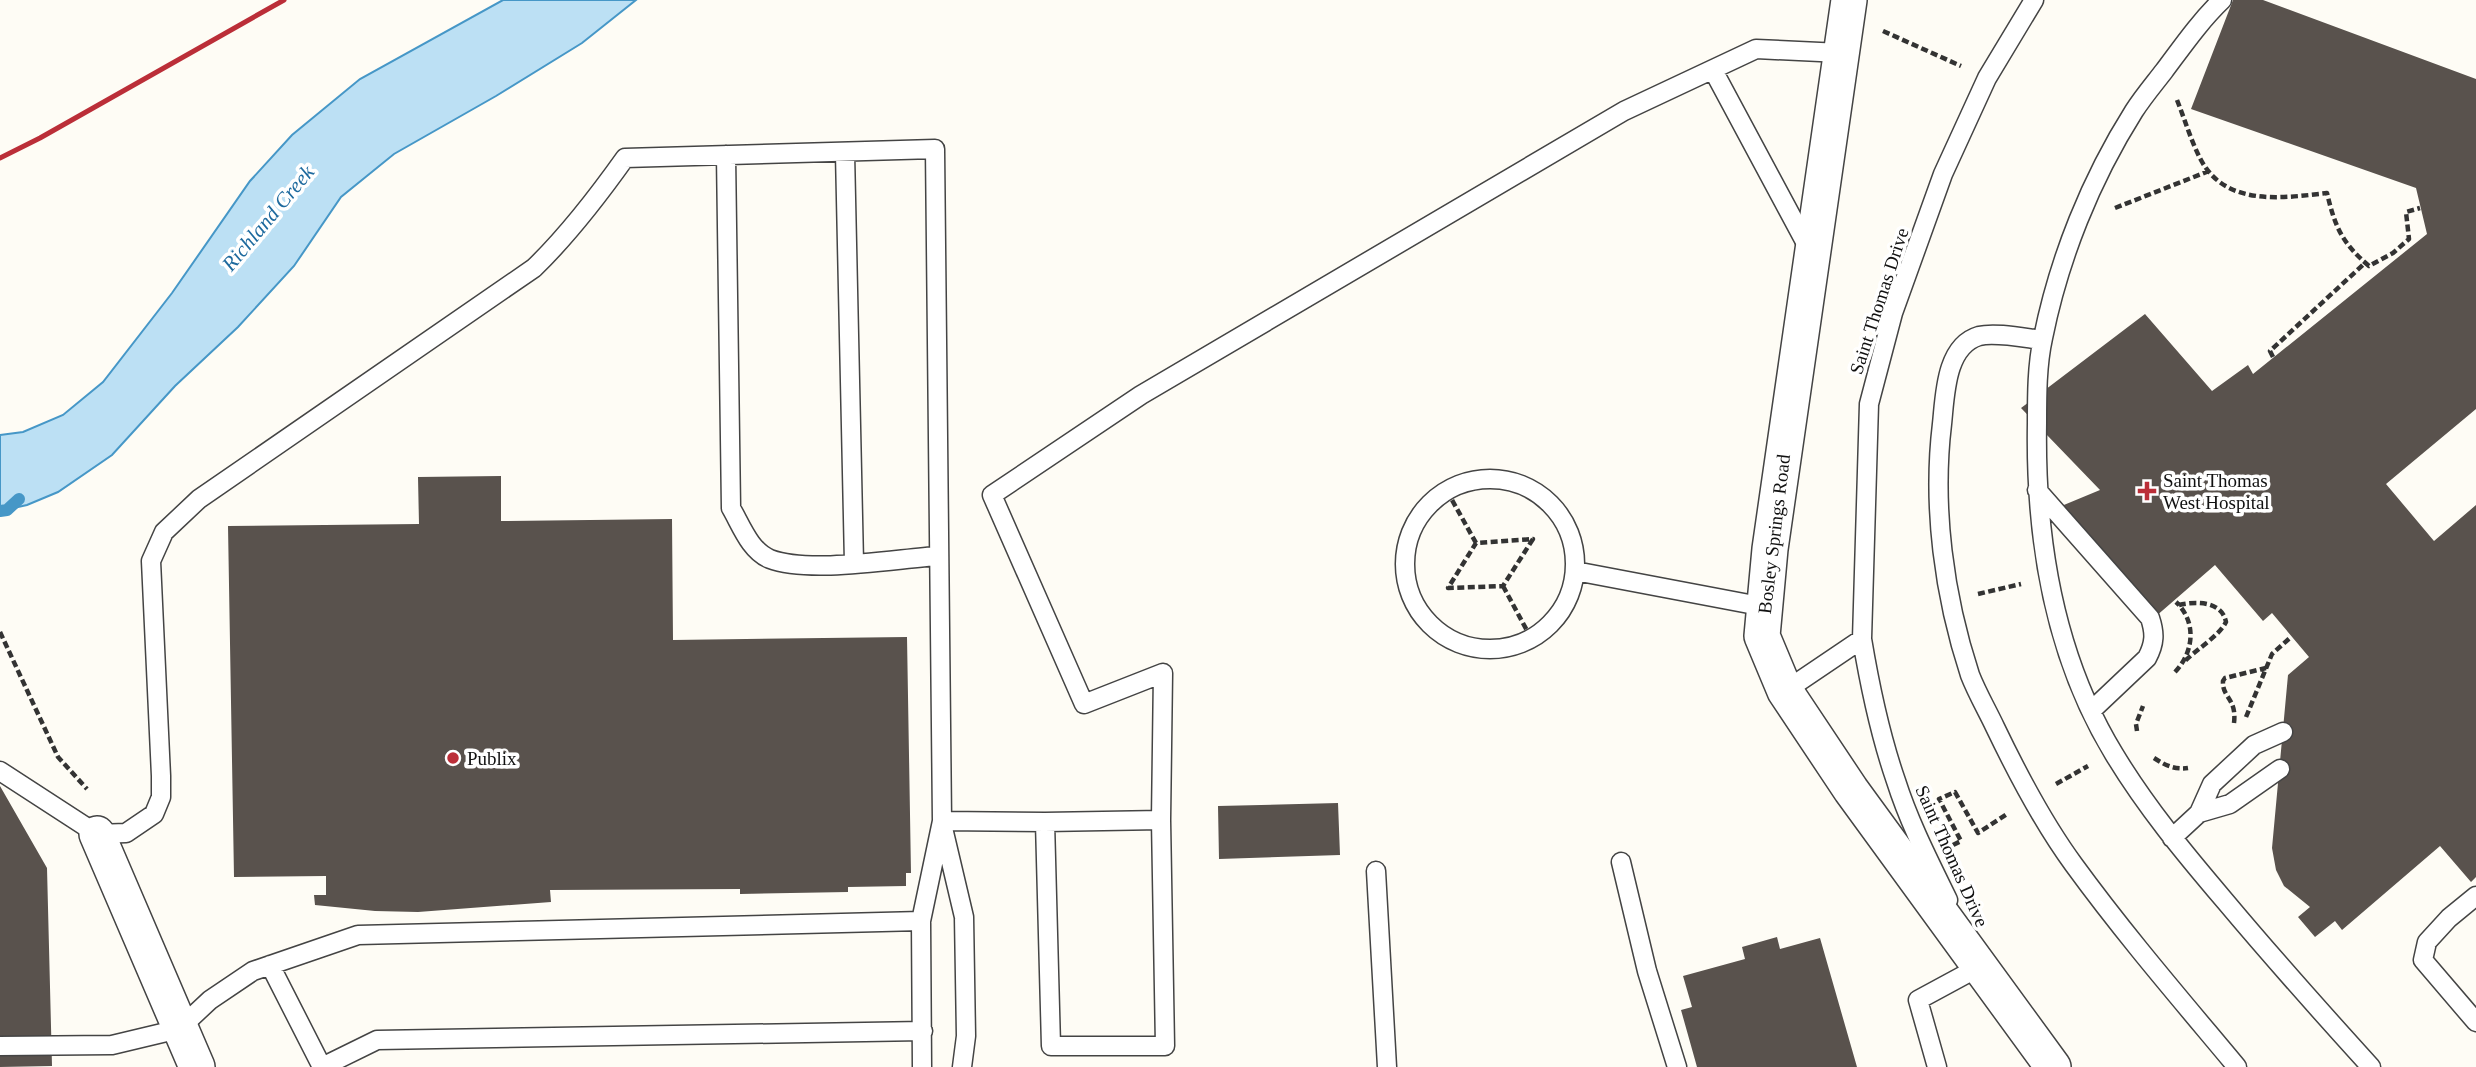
<svg xmlns="http://www.w3.org/2000/svg" width="2476" height="1067" font-family="'Times New Roman',serif">
<style>
.water{fill:#bce0f4;stroke:#4697c7;stroke-width:2}
.lines{fill:none;stroke-linecap:round;stroke-linejoin:round}
.stream{stroke:#4697c7;stroke-width:12}
.building{fill:#59524d}
.lane-casing{stroke:#444;stroke-width:21}
.street-casing{stroke:#444;stroke-width:38}
.path{stroke:#333;stroke-width:4.5;stroke-dasharray:7 3.5;stroke-linecap:butt}
.lane{stroke:#fff;stroke-width:18}
.street{stroke:#fff;stroke-width:35}
.rail{stroke:#bb2e38;stroke-width:5}
.poi-dot{fill:#bb2e38;stroke:#fff;stroke-width:2.5}
.labels{text-anchor:middle;dominant-baseline:central;stroke-width:7;stroke-linejoin:round;paint-order:stroke}
.street-label{font-size:19px;fill:#111;stroke:#fff}
.poi-label{font-size:19px;fill:#111;stroke:#fff;text-anchor:start}
.water-label{font-size:21px;font-style:italic;fill:#1e6a9e;stroke:#fff}
</style>
<rect width="100%" height="100%" fill="#fefcf5"/>
<path class="water" d="M503,0H636L582,43L496,96L394,154L341,197L294,266L238,327L175,386L112,455L58,492L27,505L0,511V435L23,432L63,415L103,382L172,293L250,181L292,135L360,79Z"/>
<g class="lines">
<path class="stream" d="M0,511L7,510L19,499"/>
</g>
<path class="building" d="M2233,0H2263L2476,79V409L2386,484L2434,541L2476,505V877L2471,882L2440,846L2342,930L2335,921L2315,937L2298,917L2310,907L2284,886L2276,870L2272,848L2288,675L2309,657L2272,613L2263,621L2215,565L2155,617L2059,507L2100,490L2021,408L2145,314L2212,391L2248,365L2253,374L2427,234L2416,188L2191,109Z
M501,476V521L672,519L673,640L907,637L911,873H906V886L848,887V892L740,894V889L550,890L551,902L418,912L375,911L315,905L314,895H326V876L234,877L228,526L419,524L418,477Z
M0,786L47,868L52,1066L0,1067Z
M1338,803L1340,855L1219,859L1218,806Z
M1777,937L1780,949L1820,938L1857,1067H1697L1681,1010L1692,1007L1683,976L1745,959L1742,947Z"/>
<g class="lines">
<defs>
<path id="lane" d="M2222,0C2200,21 2182,47 2164,71C2154,84 2143,97 2134,111C2091,179 2059,258 2043,338C2037,365 2037,395 2037,423C2035,538 2053,654 2114,754C2146,807 2185,854 2225,901C2272,957 2321,1012 2371,1067
M1713,70L1809,249
M845,153L854,563
M726,155L731,508C741,525 750,551 770,559C810,574 894,559 938,556
M2042,340C2025,338 1995,332 1979,336C1945,346 1945,397 1942,424C1932,507 1944,596 1970,675C1977,693 1987,710 1995,727C2018,775 2043,823 2074,865C2125,935 2182,1001 2237,1067
M1405 564a85 85 0 1 1 170 0a85 85 0 1 1-170 0Z
M2037,490L2150,618C2155,633 2155,643 2147,658L2091,711
M1575,571L1765,607
M1862,639C1870,687 1880,735 1896,781C1909,822 1929,861 1948,900
M1785,691L1862,639L1869,404L1893,313L1943,174L1987,78L2034,0
M0,771L97,834L126,833L154,814L161,797V776L151,561L164,532L199,499L534,268C568,235 598,196 625,158L935,149L942,821L921,921L922,1067
M2199,813L2230,804L2280,769
M1161,820L1163,673L1084,704L992,495L1141,395L1624,111L1756,49L1841,53
M942,821L1045,822L1161,820L1165,1046H1051L1045,822
M943,828L964,917L966,1036L962,1067
M2172,838L2199,813L2212,784L2254,745L2283,732
M1621,862L1647,971L1677,1067
M1376,871L1387,1067
M2476,896L2449,918L2427,942L2423,960L2476,1022
M270,965L322,1067
M0,1046L112,1045L179,1029L210,1000L253,971L358,935L921,921
M322,1067L377,1040L923,1031
M1937,1067L1918,1000L1979,967L1976,961"/>
<path id="street" d="M1849,0L1770,549L1762,636L1785,691L1851,790L2053,1067
M97,834L197,1067"/>
</defs>
<use href="#lane" class="lane-casing"/>
<use href="#street" class="street-casing"/>
<path class="path" d="M1883,31L1961,66
M2177,100C2185,120 2191,141 2201,160C2226,207 2283,198 2327,193C2335,227 2342,243 2369,266L2393,253L2409,239L2406,212L2420,208
M2115,208L2209,171
M2273,357L2270,351L2366,262
M1447,491L1476,543
M1533,539L1503,586L1448,588L1476,543Z
M1503,586L1531,638
M1978,594L2021,584
M2179,605C2196,601 2222,601 2226,622C2219,636 2197,649 2185,661
M0,632L58,757L87,789
M2175,672C2194,652 2197,622 2176,602
M2246,717L2272,654L2291,637
M2234,723C2237,698 2222,698 2223,681L2225,678L2266,668
M2137,731L2136,724L2143,706
M2154,758C2165,765 2174,770 2188,768
M2056,784L2088,766
M1953,845L1961,841L1939,799L1955,792L1978,833L2007,814"/>
<use href="#lane" class="lane"/>
<use href="#street" class="street"/>
<path class="rail" d="M0,158L40,138L284,0"/>
</g>
<g class="poi-dot">
<path d="M2143.5 480.5h7v7h7v7h-7v7h-7v-7h-7v-7h7z"/>
<circle cx="453" cy="758" r="7"/>
</g>
<g class="labels">
<g class="street-label">
<text transform="translate(1879 301) rotate(-72)">Saint Thomas Drive</text>
<text transform="translate(1774 534) rotate(-83)">Bosley Springs Road</text>
<text transform="translate(1952 856) rotate(66)">Saint Thomas Drive</text>
</g>
<g class="poi-label">
<text x="2163" y="480">Saint Thomas<tspan x="2163" dy="22">West Hospital</tspan></text>
<text x="467" y="758">Publix</text>
</g>
<g class="water-label">
<text transform="translate(268 218) rotate(-50)">Richland Creek</text>
</g>
</g>
</svg>
